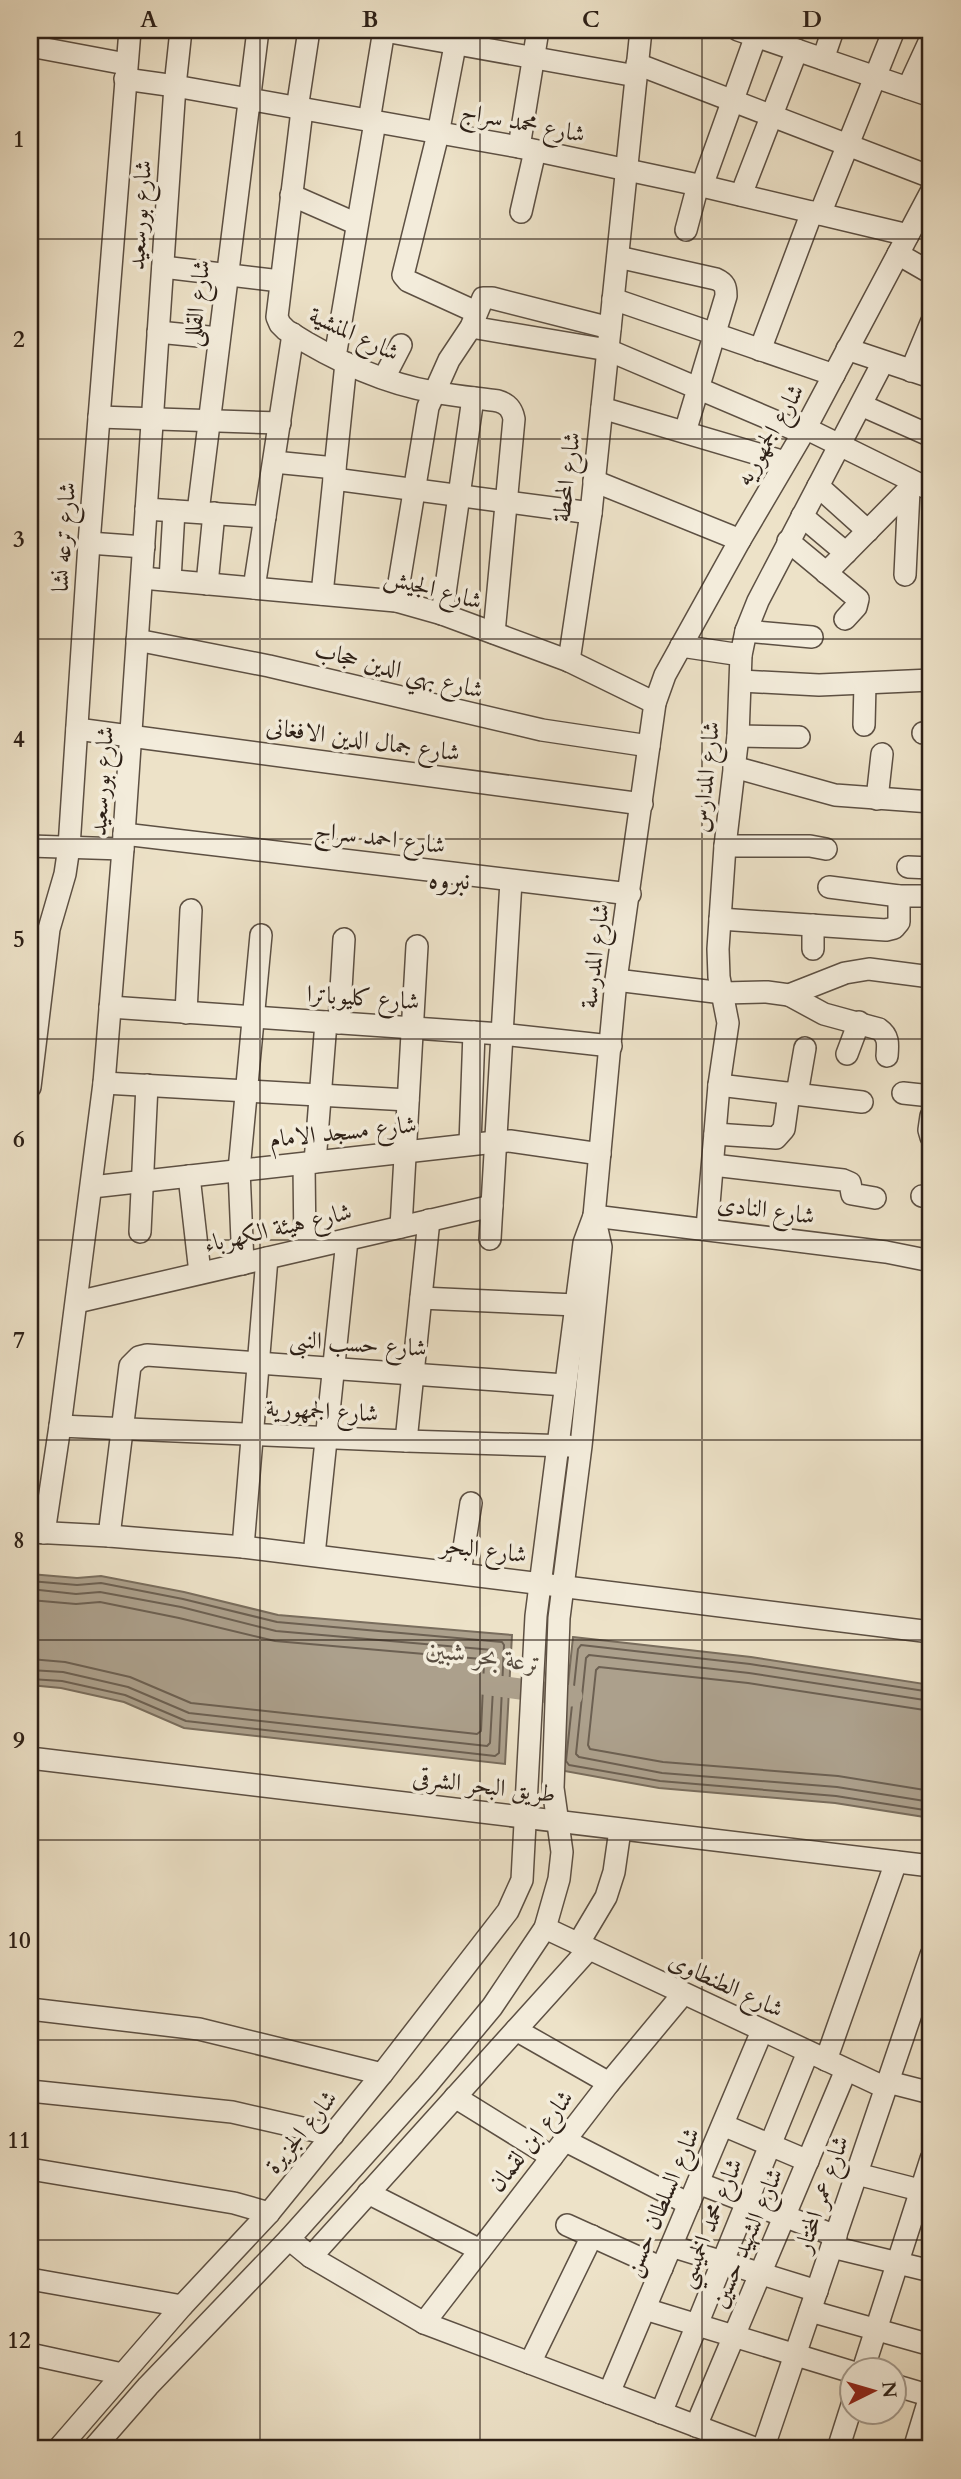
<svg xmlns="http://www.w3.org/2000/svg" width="961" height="2479" font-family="Cardo,Amiri,serif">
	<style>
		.water { fill: #aca08c; stroke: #796d5d; stroke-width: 2 }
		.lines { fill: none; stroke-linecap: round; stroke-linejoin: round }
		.shore { stroke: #6c6052; stroke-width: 2 }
		.canal { stroke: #aca08c; stroke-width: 21 }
		.minor-casing { stroke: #5d5043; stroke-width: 24 }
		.minor { stroke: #f3ecdb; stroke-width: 21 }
		.grid { fill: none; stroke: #2d2017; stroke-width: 2; stroke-opacity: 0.55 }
		.labels { text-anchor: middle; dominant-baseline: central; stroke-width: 7; stroke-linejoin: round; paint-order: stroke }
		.street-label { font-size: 24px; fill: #2d2017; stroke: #f3ecdb }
		.water-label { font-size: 26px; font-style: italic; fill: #594d40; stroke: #f3ecdb }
		.quarter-label { font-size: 28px; fill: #2d2017; stroke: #f3ecdb }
		.neatline { fill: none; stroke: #2d2017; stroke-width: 2.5 }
		.grid-label { font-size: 23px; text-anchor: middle; font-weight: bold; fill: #2d2017 }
	</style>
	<rect width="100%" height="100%" fill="#ede2c8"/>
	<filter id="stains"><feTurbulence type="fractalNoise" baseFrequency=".00286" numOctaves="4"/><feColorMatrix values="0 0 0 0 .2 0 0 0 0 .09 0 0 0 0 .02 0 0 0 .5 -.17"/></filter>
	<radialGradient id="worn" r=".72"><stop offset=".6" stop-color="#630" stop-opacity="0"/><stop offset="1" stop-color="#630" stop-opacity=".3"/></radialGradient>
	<!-- water -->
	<g class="water">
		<path d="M30,1574L77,1578L101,1576L184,1592L278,1615L512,1635L505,1764L184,1728L124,1702L61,1688L30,1685Z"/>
		<path d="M573,1637L751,1657L931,1685V1818L835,1803L659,1788L559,1770Z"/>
	</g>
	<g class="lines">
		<!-- shore -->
		<g class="shore">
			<path d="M30,1581L77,1585L101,1583L183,1599L277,1622L502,1642L504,1645L499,1753L495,1756L186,1721L125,1695L62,1681L30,1679"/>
			<path d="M30,1589L76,1594L100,1592L181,1607L276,1631L493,1650L495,1653L490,1743L487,1746L189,1713L128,1687L63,1672L30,1670"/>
			<path d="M30,1600L76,1604L100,1602L179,1618L275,1641L482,1659L484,1663L481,1731L477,1734L191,1703L130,1677L65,1662L30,1659"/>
			<path d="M931,1692L750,1664L581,1645L578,1649L566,1761L569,1765L660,1781L836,1796L931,1811"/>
			<path d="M931,1701L749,1673L589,1655L586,1658L576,1754L579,1757L662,1773L837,1787L931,1802"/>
			<path d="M931,1711L748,1683L599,1667L596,1670L588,1745L590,1749L663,1762L838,1776L931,1791"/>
		</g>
		<!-- canal -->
		<path class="canal" d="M483,1684L572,1696"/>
		<defs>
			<g id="minor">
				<path d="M379,30L636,76"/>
				<path d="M458,30L438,134L403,275L408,281L476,312"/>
				<path d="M738,30L931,96"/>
				<path d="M30,46L126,64"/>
				<path d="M823,59L833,30"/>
				<path d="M637,64L931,177"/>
				<path d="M125,79L175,86L519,147L698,185L908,235"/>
				<path d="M908,88L931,38"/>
				<path d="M297,109L309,30"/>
				<path d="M302,110L277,317L280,324L286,330C330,358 381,383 434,392C455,396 476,398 498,401C508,404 512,409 514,419L494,633"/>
				<path d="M369,121L384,30"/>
				<path d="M519,147L538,30"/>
				<path d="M702,186L758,30"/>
				<path d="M291,195L357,224"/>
				<path d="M741,195L797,50"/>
				<path d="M521,212L535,151"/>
				<path d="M820,214L894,30"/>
				<path d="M686,230L698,185"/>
				<path d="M898,254L931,273"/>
				<path d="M618,257L716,279C725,283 726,287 726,296L685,432"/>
				<path d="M163,267L280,281"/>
				<path d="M613,299L834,375"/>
				<path d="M471,327L608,350L803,433"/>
				<path d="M158,332L219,338"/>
				<path d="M847,349L931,377"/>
				<path d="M760,350L812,212"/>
				<path d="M335,357L375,122"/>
				<path d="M911,371L931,323"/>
				<path d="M384,378L401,345"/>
				<path d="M861,405L931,436"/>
				<path d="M602,408L785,462"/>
				<path d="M99,417L280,423"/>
				<path d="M805,428L931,490"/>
				<path d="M274,462L335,468"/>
				<path d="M334,479L591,513"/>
				<path d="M594,481L740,540"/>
				<path d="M818,486L868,531"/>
				<path d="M146,509L265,517"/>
				<path d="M198,512L258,30"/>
				<path d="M802,516L846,553"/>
				<path d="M788,541L858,599L856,607L845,619"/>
				<path d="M89,543L144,547"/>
				<path d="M826,573L915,483"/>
				<path d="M905,575L909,490"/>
				<path d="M142,578L396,601L442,614L569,661L655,703"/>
				<path d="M170,580L174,511"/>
				<path d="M207,584L214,513"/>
				<path d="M254,588L293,334"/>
				<path d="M322,594L346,363"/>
				<path d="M396,601L428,407L449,360L471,327L483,298H492L610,328"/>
				<path d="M442,614L473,398"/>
				<path d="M746,631L812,637"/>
				<path d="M137,640L269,666L542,730L649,746"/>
				<path d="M681,646L741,655"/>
				<path d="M569,661L591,513L641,30"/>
				<path d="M741,681L819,685L931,680"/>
				<path d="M864,725L865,684"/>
				<path d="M77,729L642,804"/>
				<path d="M923,733L931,732"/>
				<path d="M738,736L799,737"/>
				<path d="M734,767L835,795L931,802"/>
				<path d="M877,799L882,754"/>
				<path d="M124,834L630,894"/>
				<path d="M30,846L123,849"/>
				<path d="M725,846H810L826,849"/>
				<path d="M908,867L931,868"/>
				<path d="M829,887L899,896H931"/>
				<path d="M720,919L886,930L894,928L899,922V896"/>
				<path d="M813,925V949"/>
				<path d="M616,980L723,993L767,992L789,995L845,973L869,969L931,977"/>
				<path d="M789,995L824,1014L879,1029C889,1036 888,1044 887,1056"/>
				<path d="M110,1007L501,1034L611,1046"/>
				<path d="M186,1013L191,910"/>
				<path d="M339,1023L344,939"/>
				<path d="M847,1054L859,1022"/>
				<path d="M104,1083L408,1100"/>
				<path d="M719,1085L862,1102"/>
				<path d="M30,1087L49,929L65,874L69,847L89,543L130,30"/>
				<path d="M903,1093L931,1096"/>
				<path d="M797,1094L805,1048"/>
				<path d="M931,1116L929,1130L931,1137"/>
				<path d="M715,1134L776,1138L784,1129L789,1093"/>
				<path d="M470,1144L474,1032"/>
				<path d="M315,1162L326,1022"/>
				<path d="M304,1164L305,1249"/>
				<path d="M713,1165L843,1180L850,1183L852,1194L875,1198"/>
				<path d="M189,1176L200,1273"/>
				<path d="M92,1187L495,1142L510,1141L600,1154"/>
				<path d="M922,1196L931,1197"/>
				<path d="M594,1216L886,1252L931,1261"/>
				<path d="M401,1227L417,946"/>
				<path d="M707,1228L719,1085L728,1023L719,977L718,949L725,846L738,736L741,655L746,631L758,601L883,362"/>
				<path d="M140,1232L147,1085"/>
				<path d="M490,1239L511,881"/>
				<path d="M243,1264L239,1170L261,935"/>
				<path d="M421,1298L576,1305"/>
				<path d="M77,1302L492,1206"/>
				<path d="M60,1426L406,1441L569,1446"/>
				<path d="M406,1441L429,1220"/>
				<path d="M32,1532L109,1536L243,1547L931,1632"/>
				<path d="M44,1533L60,1426L104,1083L123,849L175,86L181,30"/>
				<path d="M109,1536L130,1366L139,1357L147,1355L565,1385"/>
				<path d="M243,1547L267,1258"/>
				<path d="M314,1555L347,1240"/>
				<path d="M460,1573L471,1503"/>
				<path d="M30,1758L931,1866"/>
				<path d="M545,1928L886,2088"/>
				<path d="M578,1944L606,1897L614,1872L620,1830"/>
				<path d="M30,2009L199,2029L382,2074"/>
				<path d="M516,2030L609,2083"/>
				<path d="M826,2060L896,1862"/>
				<path d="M888,2082L931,2093"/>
				<path d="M30,2091L232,2112L333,2135"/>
				<path d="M455,2097L552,2157"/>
				<path d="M723,2125L808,2161"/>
				<path d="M564,2140L689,2204"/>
				<path d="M30,2169L234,2203L269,2213"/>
				<path d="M857,2174L931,2193"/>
				<path d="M698,2183L836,2236"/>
				<path d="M368,2193L480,2250"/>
				<path d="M567,2225L662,2268"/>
				<path d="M289,2239L311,2257L424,2323L757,2449"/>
				<path d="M671,2246L817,2291"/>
				<path d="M832,2247L931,2271"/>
				<path d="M311,2257L588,1950"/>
				<path d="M30,2279L182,2306"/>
				<path d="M645,2309L852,2372"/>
				<path d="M810,2311L931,2345"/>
				<path d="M424,2323L609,2083L683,1994"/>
				<path d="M30,2354L122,2374"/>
				<path d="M530,2363L592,2236"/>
				<path d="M863,2370L931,2159"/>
				<path d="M894,2385L931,2396"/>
				<path d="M609,2393L762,2031"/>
				<path d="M661,2413L808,2052"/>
				<path d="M696,2426L846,2070"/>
				<path d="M58,2449L182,2306L269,2213L382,2074L508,1911L522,1880L536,1616L584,1243L594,1216L616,980L655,703L665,675L740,540L803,433L931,192"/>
				<path d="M93,2449L148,2386L289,2239L427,2085L492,2007L545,1928L559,1879L562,1852L553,1788L559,1618L581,1446L601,1247L594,1216"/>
				<path d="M763,2449L931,1955"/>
				<path d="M838,2449L852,2405"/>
				<path d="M914,2449L931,2393"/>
			</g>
		</defs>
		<!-- minor casing -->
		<use href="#minor" class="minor-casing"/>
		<!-- minor -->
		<use href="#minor" class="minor"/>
	</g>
	<!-- grid -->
	<path class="grid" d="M260,30V2449M480,30V2449M702,30V2449M30,239H931M30,439H931M30,639H931M30,839H931M30,1039H931M30,1240H931M30,1440H931M30,1640H931M30,1840H931M30,2040H931M30,2240H931"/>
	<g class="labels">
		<!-- street labels -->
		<g class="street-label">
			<text transform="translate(523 123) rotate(11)">شارع محمد سراج</text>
			<text transform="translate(140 215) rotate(-86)">شارع بورسعيد</text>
			<text transform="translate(197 303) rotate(-83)">شارع القللى</text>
			<text transform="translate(354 334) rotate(25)">شارع المنشية</text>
			<text transform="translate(770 435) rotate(-60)">شارع الجمهوريه</text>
			<text transform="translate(567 477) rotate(-83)">شارع المحطة</text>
			<text transform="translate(64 537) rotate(-86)">شارع ترعه نشا</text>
			<text transform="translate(433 589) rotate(15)">شارع الجيش</text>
			<text transform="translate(399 670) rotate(14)">شارع بهي الدين حجاب</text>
			<text transform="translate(363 740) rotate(8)">شارع جمال الدين الافغانى</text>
			<text transform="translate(706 777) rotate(-84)">شارع المدارس</text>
			<text transform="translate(102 781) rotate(-86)">شارع بورسعيد</text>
			<text transform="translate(380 838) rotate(7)">شارع احمد سراج</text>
			<text transform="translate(595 956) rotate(-83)">شارع المدرسة</text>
			<text transform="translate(363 998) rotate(4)">شارع كليوباترا</text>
			<text transform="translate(343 1132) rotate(-6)">شارع مسجد الامام</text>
			<text transform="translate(766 1210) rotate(8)">شارع النادى</text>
			<text transform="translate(278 1228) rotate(-13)">شارع هيئة الكهرباء</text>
			<text transform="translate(358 1344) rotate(4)">شارع حسب النبى</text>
			<text transform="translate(322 1411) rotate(3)">شارع الجمهورية</text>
			<text transform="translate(484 1550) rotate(7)">شارع البحر</text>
			<text transform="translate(484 1786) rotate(7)">طريق البحر الشرقى</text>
			<text transform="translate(726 1985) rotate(25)">شارع الطنطاوى</text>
			<text transform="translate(301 2132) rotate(-51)">شارع الجزيرة</text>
			<text transform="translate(531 2141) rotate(-52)">شارع ابن لقمان</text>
			<text transform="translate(822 2194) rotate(-71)">شارع عمر المختار</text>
			<text transform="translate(662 2202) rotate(-67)">شارع السلطان حسن</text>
			<text transform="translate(710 2223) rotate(-68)">شارع محمد الخميسي</text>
			<text transform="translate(747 2238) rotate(-67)">شارع الشهيد حسين</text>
		</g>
		<!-- water labels -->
		<g class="water-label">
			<text transform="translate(484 1656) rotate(8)">ترعة بحر شبين</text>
		</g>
		<!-- quarter labels -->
		<g class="quarter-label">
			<text x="449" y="880">نبروه</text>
		</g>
	</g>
	<!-- margin -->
	<rect width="961" height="2479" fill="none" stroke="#ede2c8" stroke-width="77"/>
	<!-- north arrow -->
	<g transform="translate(873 2391) rotate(85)"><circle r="33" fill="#f3ecdb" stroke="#a49a8d" stroke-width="2"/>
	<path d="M0-5L12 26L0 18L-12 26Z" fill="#8f2418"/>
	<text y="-10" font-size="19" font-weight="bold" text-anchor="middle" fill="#2d2017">N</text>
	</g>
	<rect x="38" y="38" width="884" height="2402" class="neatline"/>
	<g class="grid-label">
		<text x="149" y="27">A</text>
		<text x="370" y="27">B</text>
		<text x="591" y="27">C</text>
		<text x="812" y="27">D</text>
		<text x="19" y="147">1</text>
		<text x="19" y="347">2</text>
		<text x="19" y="547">3</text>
		<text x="19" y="747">4</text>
		<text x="19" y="947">5</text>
		<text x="19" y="1147">6</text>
		<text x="19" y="1348">7</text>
		<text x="19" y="1548">8</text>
		<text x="19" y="1748">9</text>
		<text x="19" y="1948">10</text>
		<text x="19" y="2148">11</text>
		<text x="19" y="2348">12</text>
	</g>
	<rect width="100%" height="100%" filter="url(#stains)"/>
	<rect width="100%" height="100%" fill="url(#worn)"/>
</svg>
